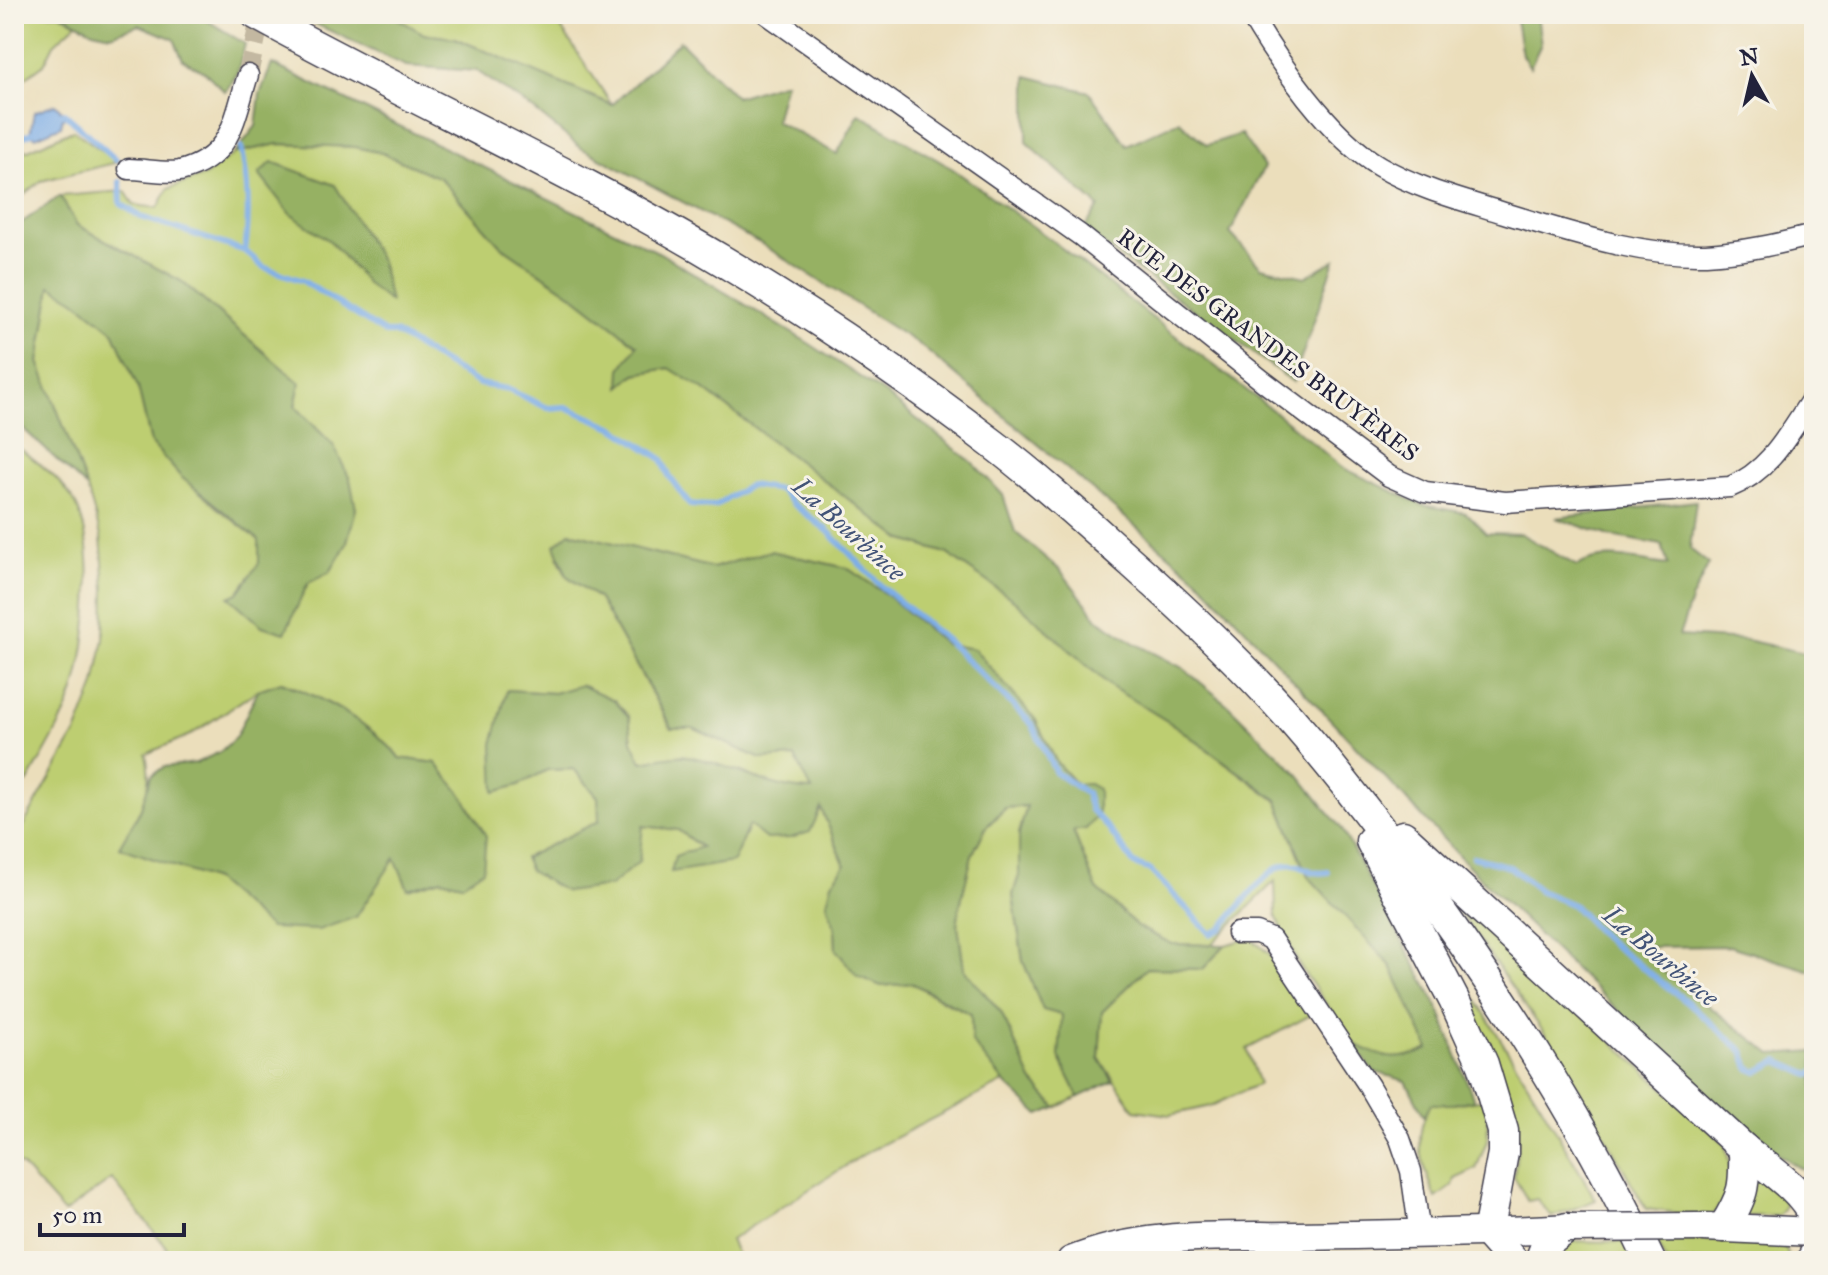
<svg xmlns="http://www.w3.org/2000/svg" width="1828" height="1275" font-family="'IM FELL Great Primer',serif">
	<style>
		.green { fill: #bdce71; stroke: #707856; stroke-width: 2; fill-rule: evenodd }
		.forest { fill: #96b163; stroke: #5c6a4f; stroke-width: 2 }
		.water { fill: #7dade7; stroke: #506891; stroke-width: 2 }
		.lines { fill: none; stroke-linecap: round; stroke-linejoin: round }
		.stream { stroke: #7dade7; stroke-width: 6 }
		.minor-tunnel { stroke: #c3b8a1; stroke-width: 20; stroke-dasharray: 20 10; stroke-linecap: butt }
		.minor-casing { stroke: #403e4e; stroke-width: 23 }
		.secondary-casing { stroke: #403e4e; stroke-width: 31 }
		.primary-casing { stroke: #403e4e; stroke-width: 33 }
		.minor { stroke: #fff; stroke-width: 20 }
		.secondary { stroke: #fff; stroke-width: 28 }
		.primary { stroke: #fff; stroke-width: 30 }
		.secondary-bridge-casing { stroke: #403e4e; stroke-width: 31; stroke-linecap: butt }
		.secondary-bridge { stroke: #fff; stroke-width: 28 }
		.labels { text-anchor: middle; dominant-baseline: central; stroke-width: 6; stroke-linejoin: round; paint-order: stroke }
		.street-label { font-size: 24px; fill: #22223b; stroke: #f7f3e8 }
		.water-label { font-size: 26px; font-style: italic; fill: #425377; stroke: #f7f3e8 }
	</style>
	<rect width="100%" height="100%" fill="#f7f3e8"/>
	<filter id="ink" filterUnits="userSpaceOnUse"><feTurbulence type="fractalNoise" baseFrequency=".0125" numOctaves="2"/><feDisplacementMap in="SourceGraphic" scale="16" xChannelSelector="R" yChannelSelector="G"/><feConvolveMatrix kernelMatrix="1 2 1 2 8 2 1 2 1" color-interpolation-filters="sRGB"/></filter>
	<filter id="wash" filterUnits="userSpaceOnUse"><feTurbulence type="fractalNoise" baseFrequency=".006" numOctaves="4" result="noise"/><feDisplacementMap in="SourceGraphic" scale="32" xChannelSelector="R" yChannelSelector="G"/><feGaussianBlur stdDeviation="1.8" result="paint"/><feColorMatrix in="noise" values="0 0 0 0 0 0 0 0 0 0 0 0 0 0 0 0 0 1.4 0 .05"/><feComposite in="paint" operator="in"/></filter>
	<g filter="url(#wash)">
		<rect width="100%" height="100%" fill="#ebdebb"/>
		<!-- green -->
		<g class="green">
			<path d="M14,14H61L77,23L54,44L44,64L14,86Z"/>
			<path d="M390,14H552L612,105L455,38L424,34Z"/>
			<path d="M73,130L118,162L41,181L14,203V134L26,151Z"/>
			<path d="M278,144L355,147L382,153L440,178L501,246L574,296L637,345L621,369V386L635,374L670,368L702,388L901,539L946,553L1015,601L1110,686L1177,727L1277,801L1308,876L1391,966L1430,1050L1403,1059L1385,1058L1354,1044L1299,965L1276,916L1275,881L1211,945L1172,944L1138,927L1096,888L1073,830L1089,784H1076L1057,763L1035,719L974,650L945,644L887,595L847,568L770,551L713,568L570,532L558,558L567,576L599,599L671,728H693L761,759L796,757L813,791L777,787L742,772L683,755L641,762L632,741L629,717L614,700L581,685L554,693L507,690L519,785L547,770L574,769L598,797L600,821L524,858L643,826L678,830L702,848L671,871L749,824L821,808L845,866L832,883L827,903L835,928L836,950L857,976L882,986L912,983L941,1000L971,1014L972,1042L1004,1082L869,1151L730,1240L740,1261H158L167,1248L112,1179L64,1213L22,1166L14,1161V842L77,731L95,685L104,639L105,589L101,536L87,488L39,362L51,285L75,300L113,331L138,387L151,443L216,507L259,540L260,563L238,593L285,632L308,583L330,572L346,545L356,509L333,445L295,406L300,383L181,281L77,225L60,196L125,191L134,205L158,208L168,189L206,175L235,153ZM282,682C326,700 368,721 400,758L436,763L462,884L441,879L408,889L395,857L356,917L271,928L214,880L120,847C138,814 155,793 146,754L192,734L258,690Z"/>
			<path d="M14,444C37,462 61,478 75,503C99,545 88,659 70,702C59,730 42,757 27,783L18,782L14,786Z"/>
			<path d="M1027,806L1019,834V875L1013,895L1023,961L1043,1010L1063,1015L1059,1057L1079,1097L1056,1108L1032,1081L1001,1012L964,970L957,918L972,855L986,827L1006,808Z"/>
			<path d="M1441,886L1724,1143C1735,1177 1735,1190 1710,1217L1646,1209L1559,1054Z"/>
			<path d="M1250,938L1271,955L1311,1015L1247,1049L1259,1084L1211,1106L1170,1115L1135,1110L1099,1058L1102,1012L1147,968L1203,969L1225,945Z"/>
			<path d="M1445,949L1541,1105L1596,1200L1552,1217L1537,1199L1528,1201L1514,1177L1518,1140L1483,1032Z"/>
			<path d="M1486,1099L1488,1138L1476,1169L1455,1179L1453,1186L1436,1198C1423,1163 1410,1139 1431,1104H1453Z"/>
			<path d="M1753,1168L1785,1202L1784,1210L1778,1216H1743Z"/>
			<path d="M1782,1240L1788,1253V1261H1666L1657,1241Z"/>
			<path d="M1565,1241L1624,1242L1633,1261H1554Z"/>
		</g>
		<!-- forest -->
		<g class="forest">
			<path d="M61,14H197L245,44L237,74L225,92L205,72L183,60L174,39L139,25L111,35L93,31Z"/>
			<path d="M302,14H390L424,34L455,38L612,105L680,41L736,97L785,82L775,121L837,154L859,114L953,169L1046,236L1280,416L1343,468L1422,505L1466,513L1486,533L1521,534L1577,566C1604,549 1639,562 1668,565L1662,545L1610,536L1556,518L1696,501L1690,549L1709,564L1692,598L1679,636L1746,640L1814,655V972L1730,946L1650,947L1664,972L1772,1054L1814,1051V1176L1752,1139L1482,880L1197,578L920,345L760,243L581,148L534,110L477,71L406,66L313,23Z"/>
			<path d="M1515,14H1537L1541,44L1530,67L1522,55Z"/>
			<path d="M272,64L660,253L810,344L884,393L973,463L1003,495L1015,532L1061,571L1098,619L1134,643L1183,668L1228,705L1298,774L1341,828L1438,1007L1474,1100L1453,1104H1431L1424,1116L1406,1081L1372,1071L1354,1044C1386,1059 1396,1063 1429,1049L1391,966L1308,876L1277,800L1177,727L1110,686L1015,601L946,553L901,539L702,388L669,368L635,374L620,387L621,369L637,345L574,296L501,246L440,178L382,153L355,147L278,144L235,153L256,126L260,94Z"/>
			<path d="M1027,76L1089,92L1127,145L1179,121L1207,145L1241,134L1264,167L1230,233L1261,267L1305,277L1335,260L1293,382L1083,230L1099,207L1027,143Z"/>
			<path d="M272,162L335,185L381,262L390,302L368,285L331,242L290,214L259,174Z"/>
			<path d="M60,196L77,225L181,281L300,383L295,406L333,445L350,479L356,509L346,545L330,572L308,583L285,633L262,626L229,597L238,593L259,563V540L181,477L151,443L138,387L113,331L75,300L51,286L39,362L87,488L14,420V228Z"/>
			<path d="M570,532L713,568L770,551L847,568L887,595L945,644L974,649L1035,719L1057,763L1075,784H1089L1098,789V815L1086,829L1073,831L1096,888L1138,927L1172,944L1225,945L1203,969L1147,968L1102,1012L1099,1058L1113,1081L1079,1097L1059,1057L1062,1015L1043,1010L1023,961L1013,895L1019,875V834L1027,806L1005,808L986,827L972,855L957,918L964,970L1001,1012L1032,1081L1056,1108L1039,1115L1004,1082L972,1042L971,1014L912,983L881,986L857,976L836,950L835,928L827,903L832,883L845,865L821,808L810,832L791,838L766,839L749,825L733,862L671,872L675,856L701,847L678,830L643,826L639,862L610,886L566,892L530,871L524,858L599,821L598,797L574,769L547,770L519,785L495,792L493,744L507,690L554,693L581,685L614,700L629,717L632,741L642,762C655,760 672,754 685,756C729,762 767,790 812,790L795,757L761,759L693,728H672L599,599L567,576L555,545Z"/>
			<path d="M281,682C326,700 368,721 400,758L436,763L463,796L486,836L483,870L462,884L441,879L408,889L395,858L356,917L318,930L270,928L214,880L119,847L140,811L151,776L164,767L196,763L220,752L236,737L258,690Z"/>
		</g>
		<!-- water -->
		<path class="water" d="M55,104L64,113L61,126L36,137L30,134L34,112Z"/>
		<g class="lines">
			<!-- stream -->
			<g class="stream">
				<path d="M59,116L64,113L116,160"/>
				<path d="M14,140L37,131"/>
				<path d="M241,147C249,183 250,215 245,251"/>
				<path d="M120,182L121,204L141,217L245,251L263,267L303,281L385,333H395L479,384L507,389L548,408L566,407L615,428L662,459L669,476L690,505L715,506L750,485L780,490L793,504L827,530L882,587L945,639L1032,724L1056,773L1086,793L1091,810L1108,828L1134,864L1150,870L1211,934L1221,929C1234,914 1267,868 1285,865C1303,862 1308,876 1328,872"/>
				<path d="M1473,857L1510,867L1540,891L1573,905L1604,938L1686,1001L1743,1051L1749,1068L1757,1072L1778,1061L1810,1075L1814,1072"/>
			</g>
		</g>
	</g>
	<g filter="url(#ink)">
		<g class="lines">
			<!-- minor-tunnel -->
			<path class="minor-tunnel" d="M248,75L261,14"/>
			<defs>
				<g id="minor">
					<path d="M767,14L1080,235L1263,381L1389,476L1425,492L1505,502L1730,487C1771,471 1790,431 1814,396"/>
					<path d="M1250,14C1278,62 1331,138 1379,166C1418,189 1462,200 1504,213C1569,232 1638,256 1706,254C1743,252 1778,244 1814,235"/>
					<path d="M129,169C145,169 165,174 180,171C232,158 234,119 248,75"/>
					<path d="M1237,933H1257L1271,939L1369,1086L1400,1139L1411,1171L1420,1234"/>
				</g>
				<g id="secondary">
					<path d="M1704,1227L1814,1232"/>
					<path d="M1071,1261C1143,1231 1222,1237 1299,1236C1388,1234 1477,1234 1567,1228"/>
				</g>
				<g id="primary">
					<path d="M256,14C410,99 572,171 723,261C816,317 907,378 993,444C1042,481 1087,523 1132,563C1187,612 1241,663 1290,718C1353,790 1410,867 1465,946C1534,1046 1598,1151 1650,1261"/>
					<path d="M1403,836L1744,1149C1767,1168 1803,1190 1814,1218"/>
					<path d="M1371,841L1454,1000L1483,1064L1503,1131V1153L1488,1233L1513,1261"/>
					<path d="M1724,1227C1744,1195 1745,1186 1744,1149"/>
					<path d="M1540,1261L1547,1243L1567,1228"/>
					<path d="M1812,1261L1814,1256"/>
				</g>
			</defs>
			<!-- minor casing -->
			<use href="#minor" class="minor-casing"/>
			<!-- secondary casing -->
			<use href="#secondary" class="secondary-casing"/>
			<!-- primary casing -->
			<use href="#primary" class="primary-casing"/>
			<!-- minor -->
			<use href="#minor" class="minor"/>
			<!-- secondary -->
			<use href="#secondary" class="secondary"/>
			<!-- primary -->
			<use href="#primary" class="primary"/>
			<defs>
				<path id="secondary-bridge" d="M1567,1228L1699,1227"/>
			</defs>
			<!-- secondary-bridge casing -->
			<use href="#secondary-bridge" class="secondary-bridge-casing"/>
			<!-- secondary-bridge -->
			<use href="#secondary-bridge" class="secondary-bridge"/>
		</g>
	</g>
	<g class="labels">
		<!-- street labels -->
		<g class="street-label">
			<text transform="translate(1268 345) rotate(37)">RUE DES GRANDES BRUYÈRES</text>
		</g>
		<!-- water labels -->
		<g class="water-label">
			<text transform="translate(849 529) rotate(42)">La Bourbince</text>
			<text transform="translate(1661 956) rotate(40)">La Bourbince</text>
		</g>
	</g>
	<!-- margin -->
	<rect width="1828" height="1275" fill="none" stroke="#f7f3e8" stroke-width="48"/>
	<!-- north arrow -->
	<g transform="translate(1752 76) rotate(352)" stroke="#f7f3e8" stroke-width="6" paint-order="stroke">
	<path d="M0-6L14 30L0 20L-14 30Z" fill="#22223b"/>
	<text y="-12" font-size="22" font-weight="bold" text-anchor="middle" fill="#22223b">N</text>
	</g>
	<!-- scale -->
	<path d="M40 1223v12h144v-12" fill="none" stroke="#22223b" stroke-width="4"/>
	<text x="52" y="1223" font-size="24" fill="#22223b" stroke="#f7f3e8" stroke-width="6" paint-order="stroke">50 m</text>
</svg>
